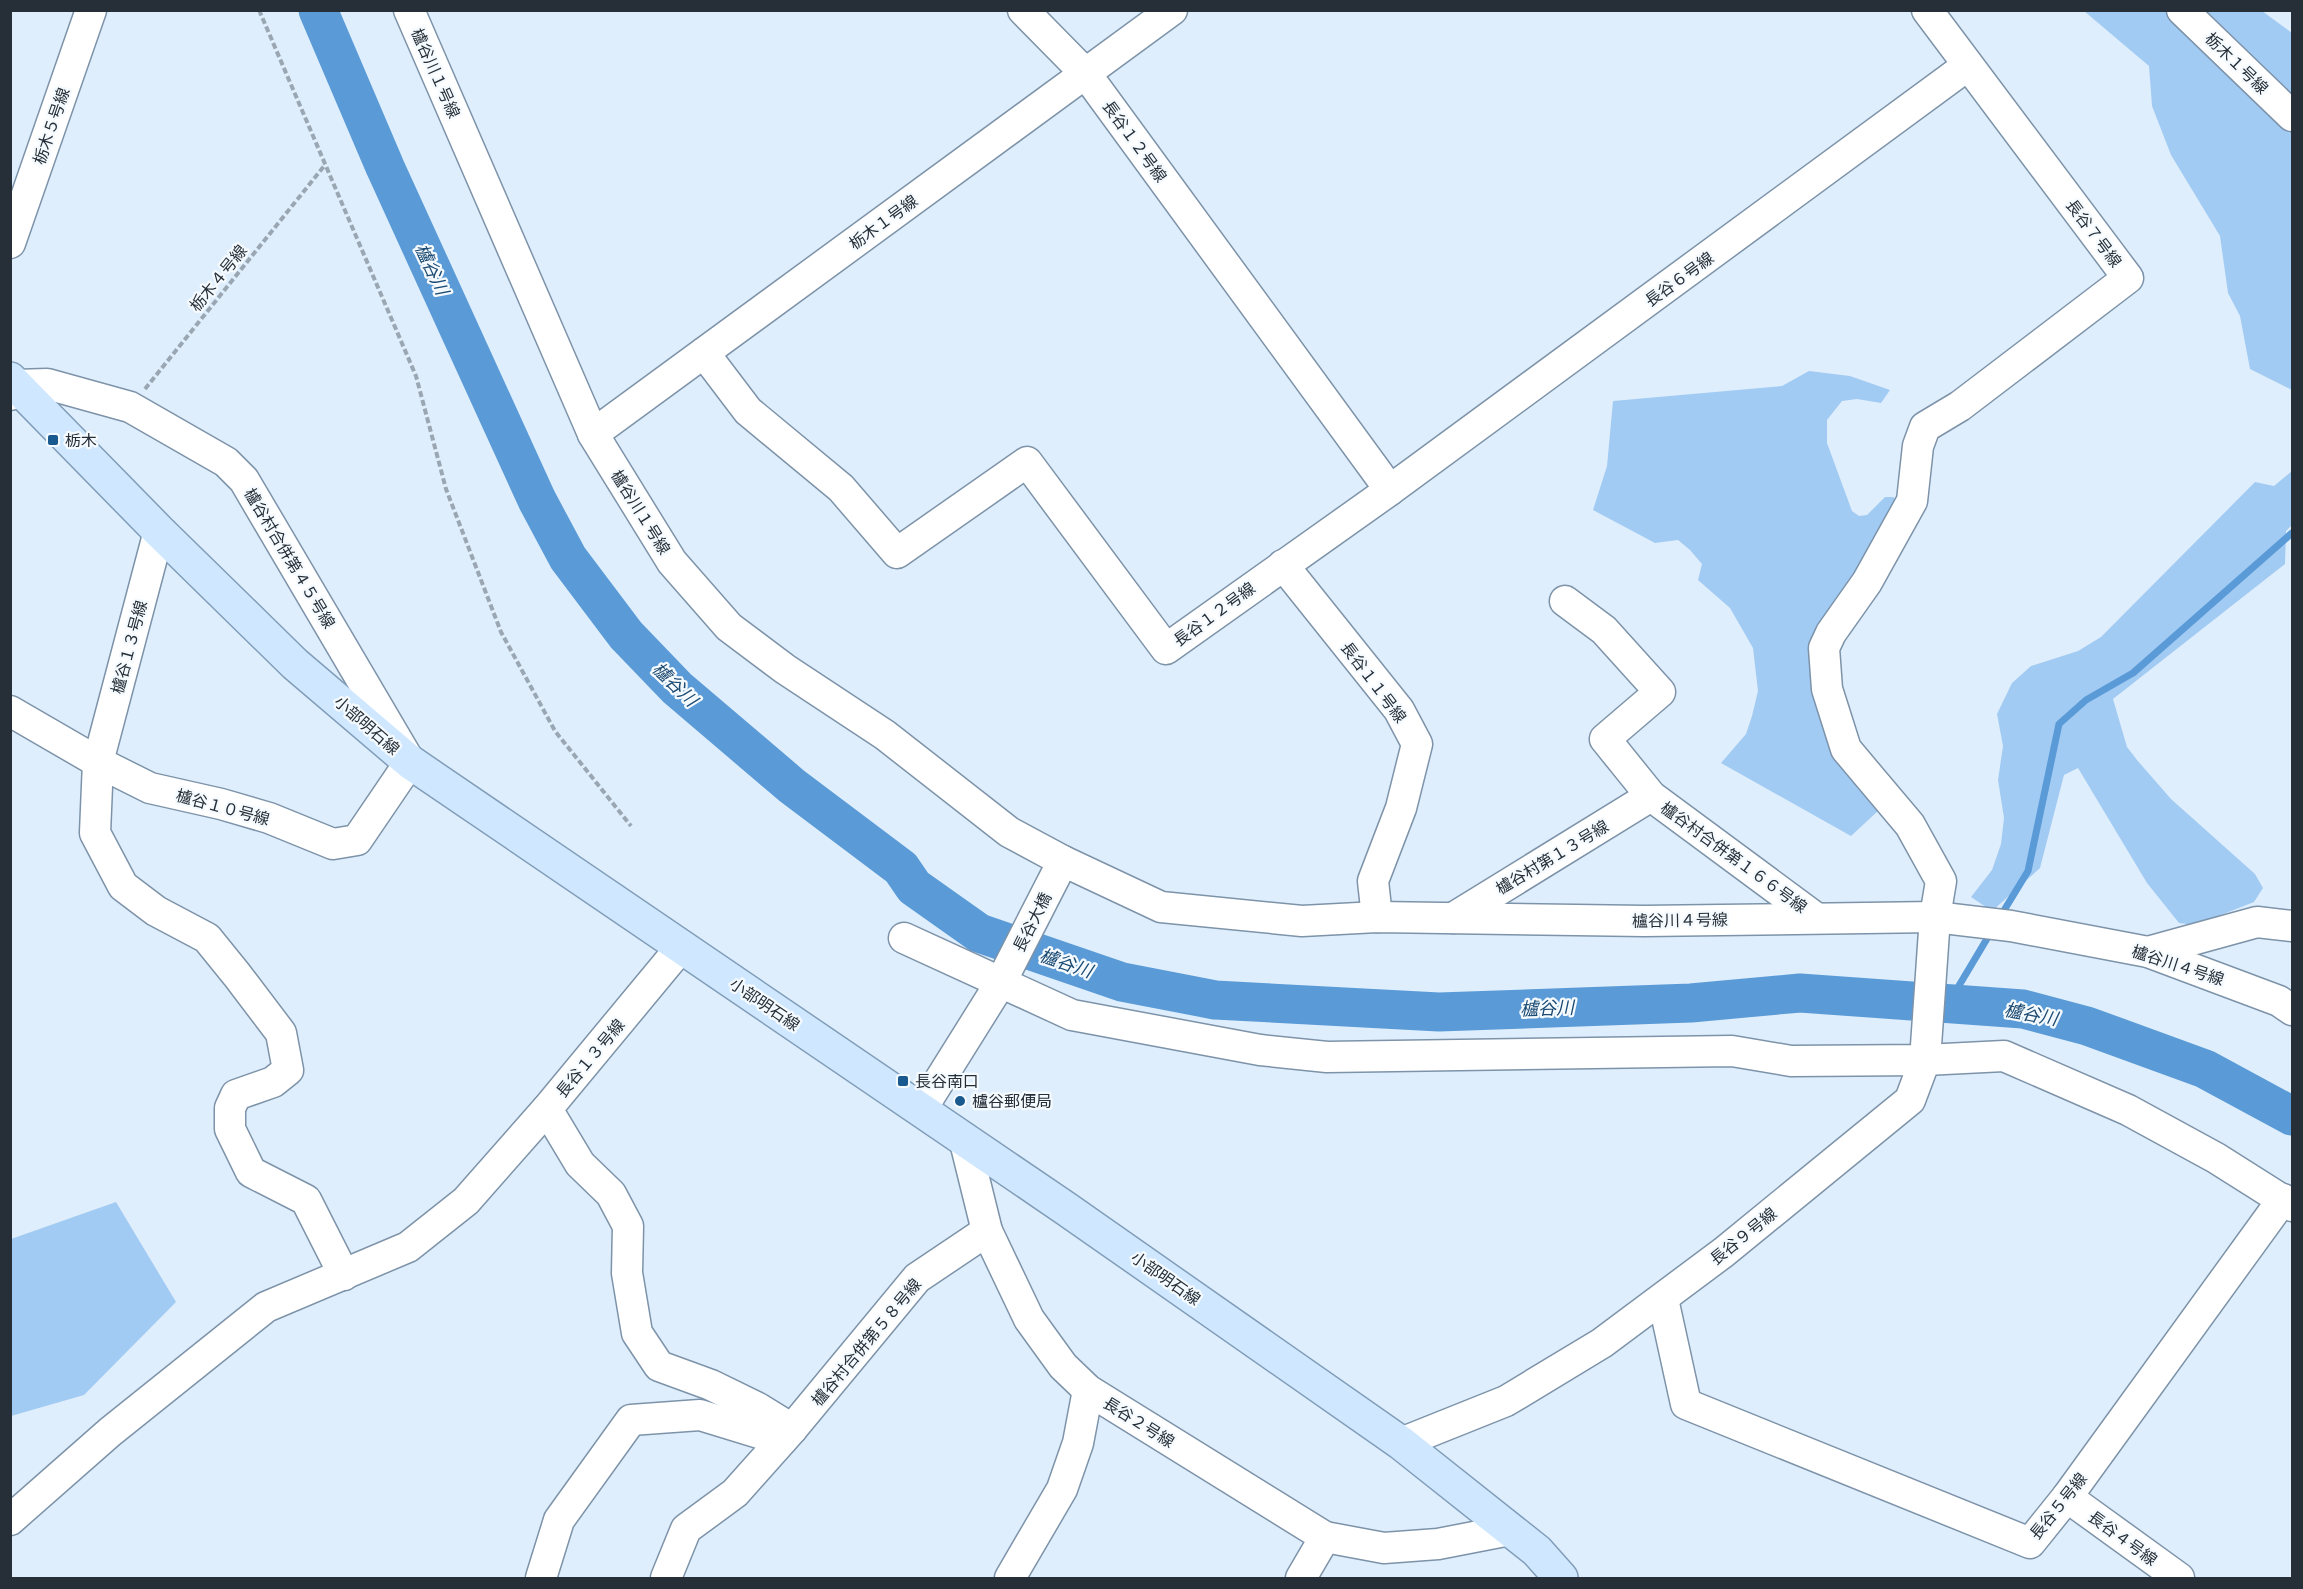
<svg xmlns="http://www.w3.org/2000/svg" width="2303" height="1589" font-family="Lora,'Noto Sans JP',serif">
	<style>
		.green { fill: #a2cbf3 }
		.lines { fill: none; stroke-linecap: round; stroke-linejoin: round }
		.stream { stroke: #5a9bd7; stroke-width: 7 }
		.river { stroke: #5a9bd7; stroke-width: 39 }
		.minor-casing { stroke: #7d93a9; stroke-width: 33 }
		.major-casing { stroke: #809db9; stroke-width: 36 }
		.path { stroke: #9aa7b3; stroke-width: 4; stroke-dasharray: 6 3; stroke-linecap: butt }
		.minor { stroke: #fff; stroke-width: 30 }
		.major { stroke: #d0e8ff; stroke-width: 33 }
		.poi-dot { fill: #18598f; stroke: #f5fafe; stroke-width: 2 }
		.labels { text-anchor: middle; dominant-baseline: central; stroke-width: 4.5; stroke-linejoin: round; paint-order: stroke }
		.street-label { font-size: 16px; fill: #262f38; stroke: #f5fafe }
		.poi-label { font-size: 16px; fill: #262f38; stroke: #f5fafe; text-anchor: start }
		.water-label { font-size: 18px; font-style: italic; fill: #1b4a72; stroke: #f5fafe }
	</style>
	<rect width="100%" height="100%" fill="#dfeefc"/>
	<!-- green -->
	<g class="green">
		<path d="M2084,11H2167L2292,131V390L2250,369L2240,316L2228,293L2220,236L2171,155L2152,106L2149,66Z"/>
		<path d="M2195,11H2262L2292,33V103Z"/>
		<path d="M1809,371L1850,376L1890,390L1881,403L1857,399L1842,401L1827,420V443L1852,511L1859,516L1867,515L1885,497H1893L1906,505L1816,690L1904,841L1879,810L1851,836L1721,763L1746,734L1752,716L1758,691L1753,648L1730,608L1698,580L1702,564L1690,550L1678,540L1655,543L1593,510L1607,466L1613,401L1782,386Z"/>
		<path d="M2292,471V525L2286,531L2285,564L2113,699L2127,747L2137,760L2171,799L2255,874L2263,888L2254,902L2195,925L2179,923L2147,883L2078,768L2064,775L2040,868L1992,911L1971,897L1992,870L2001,844L2004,818L1998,780L2003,746L1997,714L2012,683L2031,666L2078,651L2101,637L2255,482L2274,486Z"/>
		<path d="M116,1202L176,1302L84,1395L11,1416V1239Z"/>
	</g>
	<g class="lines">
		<!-- stream -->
		<g class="stream">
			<path d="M2000,917L2028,871L2059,724L2086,700L2133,673L2292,533"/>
			<path d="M1948,1004L1991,932"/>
		</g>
		<!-- river -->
		<path class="river" d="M318,10L385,167L537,500L568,558L626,635L677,688L792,786L901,868L914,887L979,933L1122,982L1215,1000L1439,1012L1691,1003L1800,993L2023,1009L2087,1026L2205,1069L2292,1116"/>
		<defs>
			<g id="minor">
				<path d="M409,10L593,434L672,562L729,627L785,669L885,735L1009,832L1063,861L1161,907L1302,921L1377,917L1644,921L1935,917L2011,926L2148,952L2279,1001L2292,1010"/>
				<path d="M2182,10L2292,116"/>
				<path d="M10,243L91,10"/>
				<path d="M704,353L748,411L841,488L897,553L1027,462L1166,649L1390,490L1086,74L1023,10"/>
				<path d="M10,395L16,385L47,384L130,407L226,462L244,480L410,762L357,840L333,844L269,818L221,804L150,788L98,762L10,711"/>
				<path d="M593,434L1172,10"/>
				<path d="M1390,490L1967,66"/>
				<path d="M159,531L98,762L95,833L123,886L156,911L207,938L237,975L281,1033L288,1070L273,1082L236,1095L230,1108V1129L251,1172L306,1200L344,1275"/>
				<path d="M1283,565L1399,710L1417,744L1401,808L1373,881L1377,917"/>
				<path d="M1565,601L1604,630L1660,692L1605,739L1651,796L1816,918"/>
				<path d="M1453,918L1651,796"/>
				<path d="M904,938L1072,1015L1260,1050L1327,1057L1732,1051L1791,1061L1925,1060L2004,1056L2128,1110L2216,1158L2292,1206"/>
				<path d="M682,946L547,1109L580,1164L611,1194L628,1226L627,1273L637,1333L659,1366L711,1385L758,1408L792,1429"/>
				<path d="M2148,952L2257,922L2292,926"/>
				<path d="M921,1110L1001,982L1063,861"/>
				<path d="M964,1138L987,1231L1029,1319L1063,1366L1088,1390L1325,1537L1301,1578"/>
				<path d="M1663,1299L1686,1404L2030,1543L2067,1497L2283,1199"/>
				<path d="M1401,1443L1506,1401L1602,1343L1724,1252L1910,1100L1925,1060L1935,917L1941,881L1910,825L1846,749L1827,689L1824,648L1831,633L1867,582L1912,501L1918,446L1925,427L1960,406L2128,278L1927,10"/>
				<path d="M2067,1497L2179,1578"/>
				<path d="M10,1520L110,1432L266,1307L408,1247L466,1201L547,1109"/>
				<path d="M1325,1537L1384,1548L1438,1544L1510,1530"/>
				<path d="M541,1578L559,1520L631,1420L700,1415L782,1440"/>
				<path d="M666,1578L686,1529L735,1493L792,1429L917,1278L987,1231"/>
				<path d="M1010,1578L1062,1489L1078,1443L1088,1390"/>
			</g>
			<path id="major" d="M10,379L159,531L295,664L410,762L1065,1208L1401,1443L1537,1551L1561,1578"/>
		</defs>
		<!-- minor casing -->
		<use href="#minor" class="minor-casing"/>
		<!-- major casing -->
		<use href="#major" class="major-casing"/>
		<!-- path -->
		<g class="path">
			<path d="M259,10L416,376L446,489L501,632L555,731L631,826"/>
			<path d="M145,389L325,165"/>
		</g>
		<!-- minor -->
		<use href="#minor" class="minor"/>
		<!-- major -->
		<use href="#major" class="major"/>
	</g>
	<!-- markers -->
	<g class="poi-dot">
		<rect x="47" y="434" width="12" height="12" rx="3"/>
		<rect x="897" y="1075" width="12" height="12" rx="3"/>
		<circle cx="960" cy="1101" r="6"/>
	</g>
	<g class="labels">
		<!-- street labels -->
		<g class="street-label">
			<text transform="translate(2237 63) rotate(44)">栃木１号線</text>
			<text transform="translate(436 73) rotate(66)">櫨谷川１号線</text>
			<text transform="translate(51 126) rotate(-71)">栃木５号線</text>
			<text transform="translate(1135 141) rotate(54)">長谷１２号線</text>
			<text transform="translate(883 222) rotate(-36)">栃木１号線</text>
			<text transform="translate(2094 233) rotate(53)">長谷７号線</text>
			<text transform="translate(218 278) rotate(-51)">栃木４号線</text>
			<text transform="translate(1679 279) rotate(-36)">長谷６号線</text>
			<text transform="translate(641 512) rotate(58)">櫨谷川１号線</text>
			<text transform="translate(290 558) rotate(59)">櫨谷村合併第４５号線</text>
			<text transform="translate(1214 614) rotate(-36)">長谷１２号線</text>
			<text transform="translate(129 647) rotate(-75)">櫨谷１３号線</text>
			<text transform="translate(1374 682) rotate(53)">長谷１１号線</text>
			<text transform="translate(367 725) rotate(41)">小部明石線</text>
			<text transform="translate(223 807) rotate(15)">櫨谷１０号線</text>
			<text transform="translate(1552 857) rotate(-31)">櫨谷村第１３号線</text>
			<text transform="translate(1734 857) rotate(36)">櫨谷村合併第１６６号線</text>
			<text transform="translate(1680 920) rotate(-1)">櫨谷川４号線</text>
			<text transform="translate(1032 922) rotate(-63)">長谷大橋</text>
			<text transform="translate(2178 965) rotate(18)">櫨谷川４号線</text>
			<text transform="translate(765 1004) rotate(34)">小部明石線</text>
			<text transform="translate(590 1058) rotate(-50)">長谷１３号線</text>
			<text transform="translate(1743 1236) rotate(-39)">長谷９号線</text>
			<text transform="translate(1166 1278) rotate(35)">小部明石線</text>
			<text transform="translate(866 1342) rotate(-50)">櫨谷村合併第５８号線</text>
			<text transform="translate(1139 1422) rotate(32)">長谷２号線</text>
			<text transform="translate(2058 1506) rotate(-51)">長谷５号線</text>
			<text transform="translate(2123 1538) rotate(36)">長谷４号線</text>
		</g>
		<!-- poi labels -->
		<g class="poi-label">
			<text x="65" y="440">栃木</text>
			<text x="915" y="1081">長谷南口</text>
			<text x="972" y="1101">櫨谷郵便局</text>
		</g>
		<!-- water labels -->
		<g class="water-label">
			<text transform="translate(432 269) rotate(65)">櫨谷川</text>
			<text transform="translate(675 684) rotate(44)">櫨谷川</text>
			<text transform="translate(1066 963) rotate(19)">櫨谷川</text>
			<text transform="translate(1547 1008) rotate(-2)">櫨谷川</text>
			<text transform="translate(2031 1014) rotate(11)">櫨谷川</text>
		</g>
	</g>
	<!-- border -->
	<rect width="2303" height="1589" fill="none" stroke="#262f38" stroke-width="24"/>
</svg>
